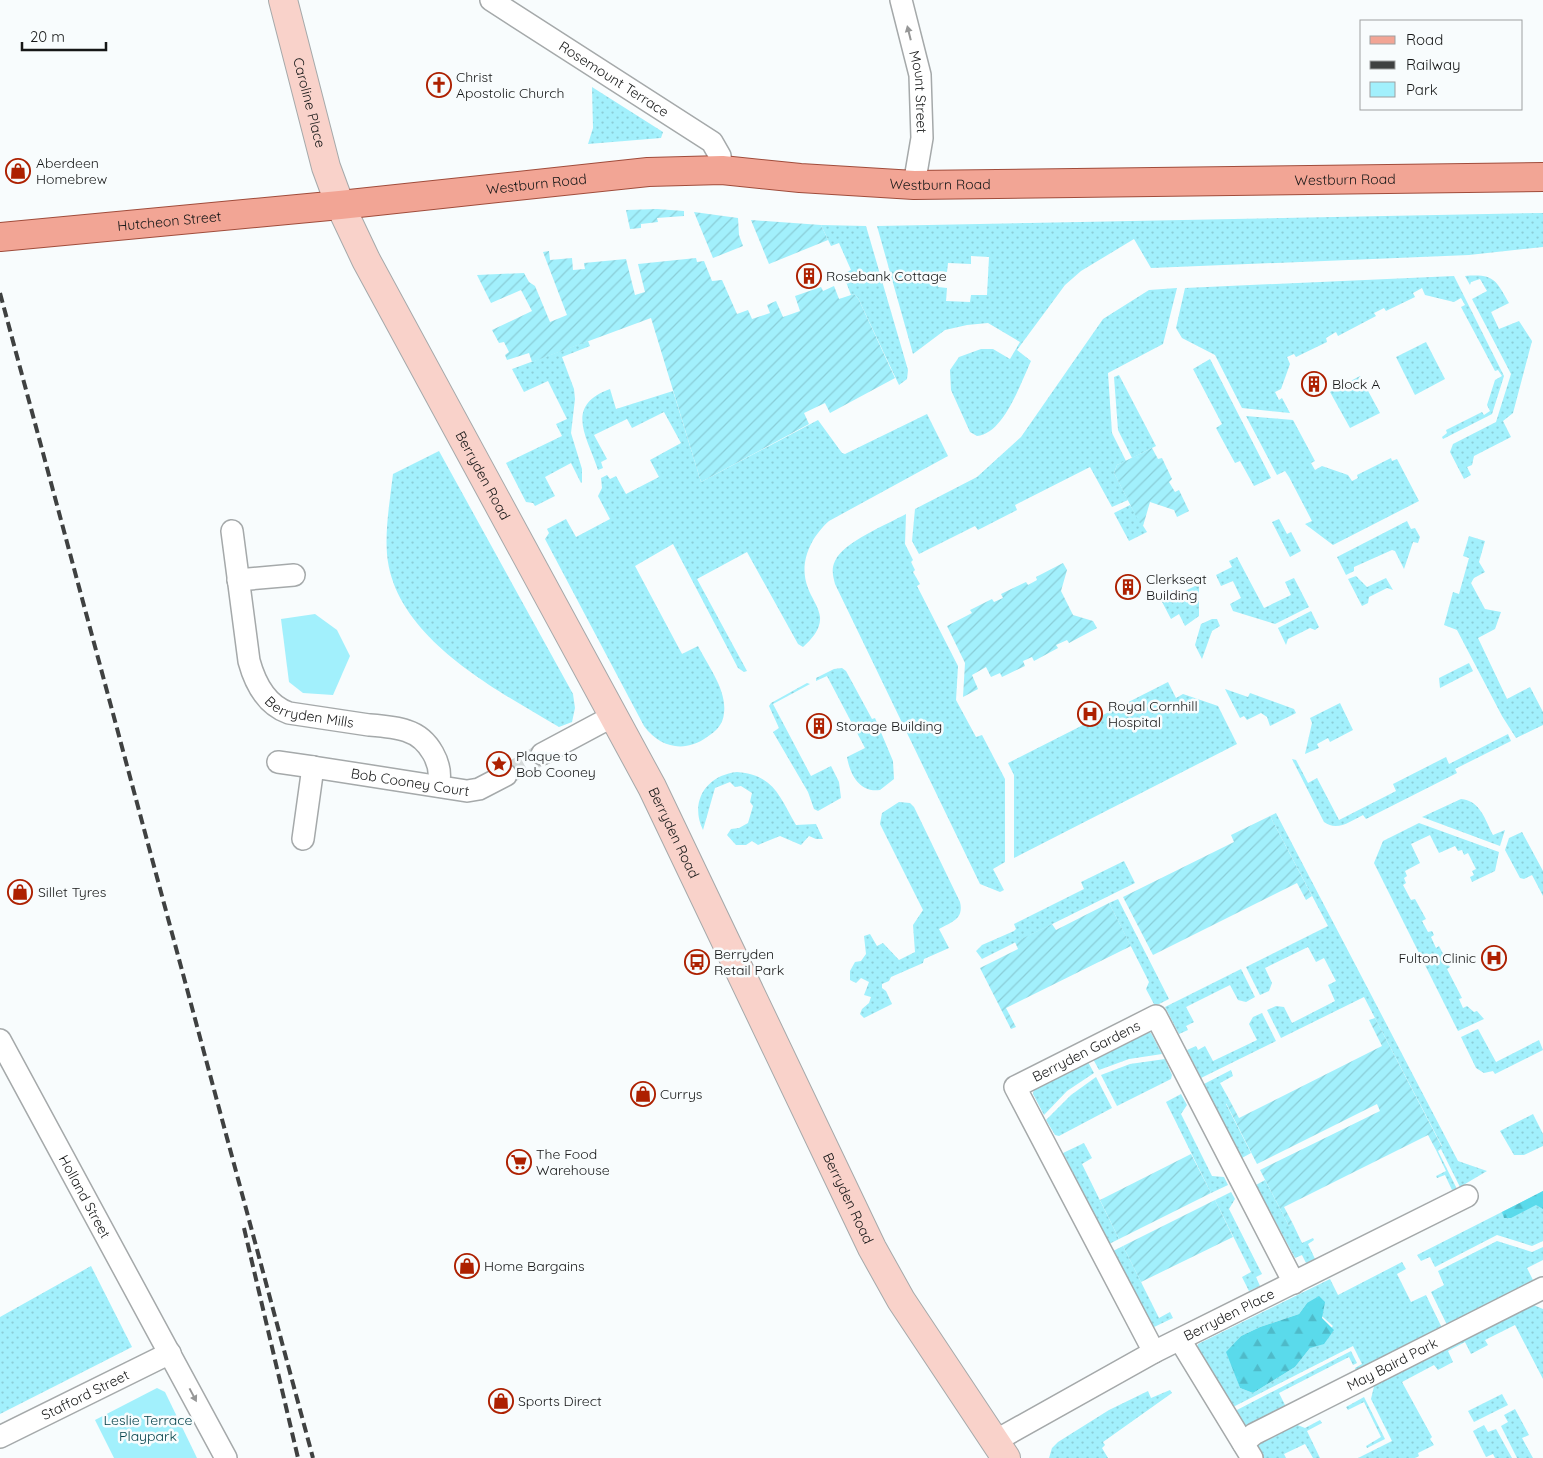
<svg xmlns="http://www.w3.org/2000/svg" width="1543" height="1458" font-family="Quicksand,sans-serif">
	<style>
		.grass { fill: url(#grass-dots); fill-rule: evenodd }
		.forest { fill: url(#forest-firs) }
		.park { fill: #a2f0fc }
		.garden { fill: url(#garden-furrows) }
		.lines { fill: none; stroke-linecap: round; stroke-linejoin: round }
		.street-tunnel { stroke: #d6dada; stroke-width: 21; stroke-dasharray: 21 11; stroke-linecap: butt }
		.street-casing { stroke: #a5a9aa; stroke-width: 24 }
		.secondary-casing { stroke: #a5a9aa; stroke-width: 30 }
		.primary-casing { stroke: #a04c3b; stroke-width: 30 }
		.street { stroke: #fff; stroke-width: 21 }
		.secondary { stroke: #f9d2ca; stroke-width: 28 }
		.primary { stroke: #f2a595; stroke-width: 28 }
		.rail { stroke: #3f4141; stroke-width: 4; stroke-dasharray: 10 5; stroke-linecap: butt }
		.oneway { fill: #969797 }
		.labels { text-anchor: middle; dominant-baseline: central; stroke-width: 5; stroke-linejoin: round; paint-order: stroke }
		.poi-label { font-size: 14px; fill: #161717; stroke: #f8fcfd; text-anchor: start }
		.street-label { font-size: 14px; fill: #161717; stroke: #f8fcfd }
		.park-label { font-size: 14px; fill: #05424a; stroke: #f8fcfd }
	</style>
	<defs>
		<pattern id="grass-dots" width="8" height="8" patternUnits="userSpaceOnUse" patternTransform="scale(1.25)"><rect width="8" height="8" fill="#a2f0fc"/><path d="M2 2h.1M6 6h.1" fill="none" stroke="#8bcdd7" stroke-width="1.8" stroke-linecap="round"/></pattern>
		<pattern id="forest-firs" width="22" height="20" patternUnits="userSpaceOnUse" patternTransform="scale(1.25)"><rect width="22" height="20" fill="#5adaeb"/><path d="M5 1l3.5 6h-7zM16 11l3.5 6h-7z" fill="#4ebac9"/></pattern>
		<pattern id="garden-furrows" width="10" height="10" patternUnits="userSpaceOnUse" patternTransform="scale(1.25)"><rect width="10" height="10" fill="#a2f0fc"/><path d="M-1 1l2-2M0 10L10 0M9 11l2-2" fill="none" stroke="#8bcdd7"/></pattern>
	</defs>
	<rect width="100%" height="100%" fill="#f8fcfd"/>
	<!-- grass -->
	<g class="grass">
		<path d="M592,87L663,132L661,138L588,144L593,128Z"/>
		<path d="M1543,213V247L1469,255L1151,268L1134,239L1081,271L1065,285L1017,350L1031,361C1021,382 1004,434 977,436L970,432L951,390L950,370L959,357L981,349H993L1010,359L1020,342L988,323L967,325L945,330L913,354L877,226ZM971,256L989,257L987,295H971L970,302L946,301L947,288L938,287L939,271L947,272L948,263L971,264Z"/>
		<path d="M821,225L866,226L908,370L907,379L899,385L858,298L854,294L851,295L843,274L851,270L839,243L831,246Z"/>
		<path d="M1454,276L1504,376L1492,414L1443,439L1442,437L1447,433L1446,430L1482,412L1484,415L1490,411L1487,405L1495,380L1502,376L1498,370L1495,371L1461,307L1465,305L1461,298L1454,302L1425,295L1422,288L1413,293L1415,297L1386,311L1384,308L1374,313L1376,316L1338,336L1336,332L1326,338L1327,342L1296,357L1294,354L1287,357L1290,364L1281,389L1275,392L1279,400L1282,398L1290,413L1242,408L1215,355L1182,338L1176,328L1185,288Z"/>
		<path d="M1465,276C1494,274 1495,279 1509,303L1491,312L1499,329L1519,321L1532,341L1513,413L1503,421L1511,437L1474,456L1472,465L1467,467L1471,475L1464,479L1450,452L1453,444L1496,422L1511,374L1472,299L1487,291L1480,279L1471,282L1470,285Z"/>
		<path d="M1177,288L1163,344L1108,373L1112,433L1126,461L1117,465L1114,473L1128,500L1112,507L1090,467L1015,505L1017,510L978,530L975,526L919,554L912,541L915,509L977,477L1021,437L1103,319L1149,290Z"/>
		<path d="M588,341L590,346L562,357L574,389L575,399L571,433L582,469V482L581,483L571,463L545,477L555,496L535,506L533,503L526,502L506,463L562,436L556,424L567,419L548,381L524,392L512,369Z"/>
		<path d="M1426,342L1445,379L1415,395L1396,357Z"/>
		<path d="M1210,359L1271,478L1254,486L1240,461L1235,463L1216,428L1222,424L1193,369Z"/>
		<path d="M1119,375L1156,446L1132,458L1118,430L1114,377Z"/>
		<path d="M1360,376L1380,413L1350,428L1330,392Z"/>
		<path d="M610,389L616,409L673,391L701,482L818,420L842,453L845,454L927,414L948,456L829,521C811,537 798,563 808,588C811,597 819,607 820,617C821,629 812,639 803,647L798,644L747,552L697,579L747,671L744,672L738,668L673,544L635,566L682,654L698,646C708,666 727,690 724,713C723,725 716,731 707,737C685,753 660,748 644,726L545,539L549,533L547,529L566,519L576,537L610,519L598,496L602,488L601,478L607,475L610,479L616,476L626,494L659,477L650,460L681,443L664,412L632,428L627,419L594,435L607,459L601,462L603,468L598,470C588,438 563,406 610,389Z"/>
		<path d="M1246,416L1293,420L1315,461L1311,463L1315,470L1322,466L1348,475L1352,481L1358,478L1357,475L1391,458L1392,461L1397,459L1419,501L1333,545L1305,524L1312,521L1289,477L1285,471L1277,475Z"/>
		<path d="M439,451L573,694L575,708L572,722L559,727C495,689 394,637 387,554C385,528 390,500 393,474Z"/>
		<path d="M1130,505L1147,532L1129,541L1114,513Z"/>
		<path d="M906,514L905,544L913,560L911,562L915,570L913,572L920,584L917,586L958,666L956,700L976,737L982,735L1005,779V862L993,869L1004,890L1000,892L980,884L835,584C833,576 831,569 835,561C843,542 888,524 906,514Z"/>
		<path d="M1279,519L1287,534L1291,532L1301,551L1290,557L1272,522Z"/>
		<path d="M1407,521L1411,529L1415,528L1420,537L1418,543L1413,542L1404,569L1395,551L1392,550L1354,567V571L1346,575L1337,557Z"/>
		<path d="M1469,536L1485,541L1479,562L1485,572L1474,578L1471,583L1485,609L1501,612L1495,629L1478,638L1507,699L1530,687L1543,712V725L1516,738L1502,716L1457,630L1444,625L1453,592L1459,594L1469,558L1463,556Z"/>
		<path d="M1237,557L1264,608L1291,595L1285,582L1294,578L1309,607L1275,624L1233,611L1230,604L1241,598L1233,581L1221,586L1216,575L1232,567L1229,561Z"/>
		<path d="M1356,576L1367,587L1386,578L1393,590L1387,588L1369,597L1368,603L1362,606L1348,579Z"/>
		<path d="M1199,584V616L1185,626L1179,614L1171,619L1159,596L1172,590L1175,596Z"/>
		<path d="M1311,611L1319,627L1315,630L1310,628L1288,639L1286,645L1278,628Z"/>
		<path d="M1212,619H1217L1220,626L1212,631L1202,659L1195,645L1201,624Z"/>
		<path d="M1469,663L1473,671L1440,688L1439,678Z"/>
		<path d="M842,668L846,671L872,719L875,718L893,761L894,779L880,790C860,793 850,775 847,757L865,748L827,676L816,681V678L834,669Z"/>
		<path d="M1168,682L1176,698L1183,694L1218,706L1237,744L1014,858V775L1008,763Z"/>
		<path d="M807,683L810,684L773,704L811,776L831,766L839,782L841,798L818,811L814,809L808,792L773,732L779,728L769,706L771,703Z"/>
		<path d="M1225,689L1248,697L1250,693L1294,709L1296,713L1270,726L1267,717L1261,713L1247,720L1244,716L1240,718Z"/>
		<path d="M1340,703L1353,730L1330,742L1328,738L1317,744L1319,748L1305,754L1312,723L1310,718Z"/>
		<path d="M1508,734L1511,741L1455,769L1457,773L1366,819L1363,815C1351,821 1337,832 1324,822L1292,759L1296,760L1308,783L1317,778L1339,820L1396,791L1393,784L1446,757L1449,764Z"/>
		<path d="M737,772C774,775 779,796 796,825L816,824L823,839H816L809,836L801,845L780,836L758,845L752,841L746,845H736L727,835L731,829L739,828L748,823L753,806L750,802L752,793L741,786L735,787L730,782L715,788L703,830C689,801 707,775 737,772Z"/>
		<path d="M1461,799C1481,801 1485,820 1493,835L1505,830L1500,846L1422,817Z"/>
		<path d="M899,802L910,803L914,807L960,902C964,919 952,922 939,929L949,948L924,959L923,963L891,977L889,981L882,984V988L886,991L892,1004L864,1018L860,1014L862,1009L869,1003L871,997L864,995L869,982L861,978L856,983L850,980V971L855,962L861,961L866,954L864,936L870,934L877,946L883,943L899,960L915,952L913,925L923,910L880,824L882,813Z"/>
		<path d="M1276,813L1458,1161L1487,1171L1460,1187L1441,1149L1438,1151L1457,1189L1452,1190L1445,1175L1437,1178L1436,1176L1446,1171L1436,1150L1442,1146L1364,997L1281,1038L1267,1010L1276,1006L1284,1007L1292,1023L1335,1001L1328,985L1336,981L1324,958L1316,962L1308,947L1265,968L1272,983L1269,991L1260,995L1246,967L1328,926L1270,816Z"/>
		<path d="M1419,823L1499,852L1495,871L1472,882L1470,877L1474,875L1472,871L1476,869L1468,853L1464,855L1462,850L1458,851L1455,846L1439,853L1430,835L1411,844L1420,863L1405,871L1407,876L1404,878L1406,883L1403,885L1411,900L1415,899L1426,919L1422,921L1428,932L1432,931L1434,935L1431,937L1436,948L1439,946L1450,967L1447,969L1462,998L1459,999L1463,1008L1467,1006L1474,1012L1477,1011L1484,1019L1458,1031L1374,863L1383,841Z"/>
		<path d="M1522,832L1543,871V896L1532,875L1524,879L1520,878L1505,850L1509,838Z"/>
		<path d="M1124,861L1135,883L982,959L976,951L982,945L1014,931L1016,929L1014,924L1084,889L1081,882Z"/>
		<path d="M1118,899L1169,999L1155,1006L1146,989L1149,982L1109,903Z"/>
		<path d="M1241,969L1255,997L1246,1002L1238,1000L1230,985L1186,1007L1194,1022L1186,1026L1188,1030L1179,1034L1165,1007Z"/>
		<path d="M1262,1013L1276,1041L1201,1078L1187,1050L1196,1046L1198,1050L1205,1046L1213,1061L1257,1040L1249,1024L1253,1017Z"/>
		<path d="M1478,1029L1496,1062L1539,1040L1543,1050L1495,1074L1493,1071L1484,1073L1476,1068L1461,1037Z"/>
		<path d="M1147,1031L1151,1033L1162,1054L1129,1059L1099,1070L1093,1059Z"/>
		<path d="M1165,1059L1172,1075L1171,1079L1117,1106L1101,1075L1130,1064Z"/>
		<path d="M1088,1062L1094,1073L1067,1091L1044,1115L1033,1094L1034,1089Z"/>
		<path d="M1231,1070L1233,1076L1220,1083L1230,1101L1226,1104L1251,1153L1242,1158L1204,1084Z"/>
		<path d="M1096,1077L1112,1108L1059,1136L1055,1135L1046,1120L1071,1095Z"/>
		<path d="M1181,1094L1187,1105L1181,1114L1212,1176L1224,1177L1228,1185L1211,1193L1166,1102Z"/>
		<path d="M1533,1114L1543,1134V1146L1524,1155H1514L1500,1131Z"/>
		<path d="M1084,1143L1092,1158L1082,1164L1119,1239L1109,1244L1063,1153Z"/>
		<path d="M1265,1180L1289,1226L1293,1224L1302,1243L1313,1238L1314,1240L1308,1244L1315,1259L1306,1263L1302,1255L1295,1258L1256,1185Z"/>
		<path d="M1543,1191V1241L1532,1246L1497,1235L1435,1267L1430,1257L1421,1261L1417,1255Z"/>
		<path d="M1231,1192L1235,1199L1229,1209L1262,1274L1256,1277L1260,1286L1249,1291L1242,1277L1251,1272L1215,1200Z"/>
		<path d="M1497,1241L1532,1252L1543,1247V1260L1527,1268L1535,1284L1448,1327L1431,1292L1444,1285L1438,1271Z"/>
		<path d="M1123,1246L1159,1318L1170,1312L1173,1318L1152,1328L1113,1251Z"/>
		<path d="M1402,1262L1406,1269L1397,1274L1411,1302L1426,1295L1443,1330L1357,1373L1355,1368L1362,1364L1353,1346L1233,1407L1197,1347L1198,1344L1330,1279L1338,1295ZM1307,1303L1333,1326L1310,1348L1295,1367L1253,1393L1240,1388L1227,1352L1241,1336L1260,1327L1299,1314Z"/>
		<path d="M91,1266L132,1347L0,1414V1317Z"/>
		<path d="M1531,1304L1543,1309V1379L1515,1325L1485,1340L1488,1345L1471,1354L1465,1342L1448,1351L1453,1362L1438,1370L1434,1365L1402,1382L1432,1437L1430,1439L1434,1445L1418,1453L1419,1456L1415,1458H1358L1392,1441L1371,1399L1375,1382Z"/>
		<path d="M1351,1351L1357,1363L1353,1365L1349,1357L1279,1393L1287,1409L1250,1427L1244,1425L1235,1411Z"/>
		<path d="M1170,1390L1172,1393L1103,1442L1105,1445L1102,1448L1108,1458H1049L1052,1448L1058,1442L1109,1410L1148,1391L1151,1398Z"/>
		<path d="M1502,1394L1508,1405L1474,1422L1468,1411Z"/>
		<path d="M1364,1397L1385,1439L1367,1448L1366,1446L1381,1437L1364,1402L1348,1410L1346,1407Z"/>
		<path d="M1515,1409L1529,1435L1522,1438L1533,1458H1517L1501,1426L1508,1422L1504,1415Z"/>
		<path d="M1320,1420L1322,1423L1307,1431L1320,1458H1313L1305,1444L1284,1454L1286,1458H1263L1258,1450V1442L1295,1424L1305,1428Z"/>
		<path d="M1484,1425L1488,1432L1496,1429L1512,1458H1495L1493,1454L1486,1457L1473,1431Z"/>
	</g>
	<!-- forest -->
	<g class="forest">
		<path d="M1543,1191V1209L1536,1205L1511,1218H1504L1502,1212Z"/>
		<path d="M1319,1296L1325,1302L1322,1318L1334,1330L1324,1344L1310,1348L1295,1367L1253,1393L1240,1388L1226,1352L1241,1336L1260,1327L1299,1314L1307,1303Z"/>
	</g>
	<!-- park -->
	<g class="park">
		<path d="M315,614L337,630L350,656L333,695L303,693L289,682L281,619Z"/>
		<path d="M157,1388L165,1392L197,1458H114L95,1420Z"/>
	</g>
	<!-- garden -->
	<g class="garden">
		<path d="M657,209L684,211V216L657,218L658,222L641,224V228L630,229L626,210Z"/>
		<path d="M694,212L738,218L739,235L743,246L713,258Z"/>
		<path d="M751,220L821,225L828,240L769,264Z"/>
		<path d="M549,251L550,260L572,258L573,270L585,269L584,263L626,259L635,295L645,292L638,264L696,258L697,262L704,261L712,281L722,280L737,314L748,310L752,319L770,313L767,305L776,301L783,317L800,311L795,296L821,287L823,291L834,286L839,299L854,294L858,298L895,378L830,413L825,403L804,413L809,424L701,482L651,318L532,362L529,353L507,360L505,355L509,352L504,342L499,343L492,330L532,311L521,290L491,303L477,275L524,273L529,282L535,286L550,322L567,315L543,252Z"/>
		<path d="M1152,448L1158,459L1162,458L1172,479L1169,482L1175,492L1179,490L1189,511L1177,517L1174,510L1150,502L1143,526L1139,522L1114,473L1117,465Z"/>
		<path d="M1063,563L1067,570L1061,591L1073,615L1093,621L1097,628L1069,643L1067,640L1056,645L1058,648L1034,661L1032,657L1023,661L1025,666L1002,677L1000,673L991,677L986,667L972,675L978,689L963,697L965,663L947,626L972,613L970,610L992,599L994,602L1003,598L1001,594L1026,582L1028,585L1037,580L1036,577Z"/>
		<path d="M1270,816L1312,896L1306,900L1297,883L1153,955L1123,897L1234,842L1231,835Z"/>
		<path d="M1109,903L1131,946L1006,1008L1016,1027L1011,1029L980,968L1018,949L1015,942L1052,924L1056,930Z"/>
		<path d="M1375,1018L1442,1147L1436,1150L1428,1135L1284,1207L1293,1224L1289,1226L1260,1170L1380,1111L1377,1104L1257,1164L1226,1103L1230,1101L1239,1118L1382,1046L1369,1020Z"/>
		<path d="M1191,1154L1211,1193L1119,1239L1100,1200Z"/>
		<path d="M1215,1200L1233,1237L1141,1282L1123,1246Z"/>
	</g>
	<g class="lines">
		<!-- street-tunnel -->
		<path class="street-tunnel" d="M506,775L542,754"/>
		<defs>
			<g id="street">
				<path id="s1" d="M491,0L712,142L720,156L722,170"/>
				<path id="s2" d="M901,0L920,75L922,138L914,185"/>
				<path id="s3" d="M232,531L249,661C255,683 266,705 289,713C316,717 343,721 369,725C382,726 396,727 407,731C429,738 444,765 438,786"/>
				<path d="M238,580L294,575"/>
				<path d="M542,754L615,715"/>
				<path d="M278,762L313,767"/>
				<path id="s4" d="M303,839L313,767L467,791L479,789L506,775"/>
				<path id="s5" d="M0,1040L226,1458"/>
				<path d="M1180,1340L1252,1458"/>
				<path id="s6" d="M1154,1352L1015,1087L1156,1016L1294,1283"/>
				<path id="s7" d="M0,1437L170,1353"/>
				<path id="s8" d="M995,1441L1154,1352L1467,1196"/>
				<path id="s9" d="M1243,1443L1254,1434L1543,1288"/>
			</g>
			<g id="secondary">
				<path id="s10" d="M283,0L326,167L340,205L366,260L652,787L872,1248L901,1300L1006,1458"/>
			</g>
			<g id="primary">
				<path id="s11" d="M0,237L340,205L648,172L722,170L800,178L914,185L1543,177"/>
			</g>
		</defs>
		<!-- street casing -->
		<use href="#street" class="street-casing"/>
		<!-- secondary casing -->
		<use href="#secondary" class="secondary-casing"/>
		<!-- primary casing -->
		<use href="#primary" class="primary-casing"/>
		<!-- street -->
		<use href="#street" class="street"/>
		<!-- secondary -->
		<use href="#secondary" class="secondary"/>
		<!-- primary -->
		<use href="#primary" class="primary"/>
		<!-- rail -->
		<g class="rail">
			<path d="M0,293L313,1458"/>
			<path d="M244,1228L298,1458"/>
		</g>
	</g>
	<!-- one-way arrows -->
	<defs><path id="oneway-solid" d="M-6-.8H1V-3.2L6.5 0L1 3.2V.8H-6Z" transform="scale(1.25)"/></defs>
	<g class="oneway">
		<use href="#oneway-solid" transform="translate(909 33) rotate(-104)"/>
		<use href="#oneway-solid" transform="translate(193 1395) rotate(62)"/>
	</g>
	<!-- icons -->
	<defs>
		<symbol id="church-ring" viewBox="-11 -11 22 22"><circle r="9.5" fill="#f8fcfd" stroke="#ad2000" stroke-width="1.5"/><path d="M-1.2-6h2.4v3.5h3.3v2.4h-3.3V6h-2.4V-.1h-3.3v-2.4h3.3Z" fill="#ad2000"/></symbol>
		<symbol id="shop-ring" viewBox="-11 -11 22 22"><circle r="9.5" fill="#f8fcfd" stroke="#ad2000" stroke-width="1.5"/><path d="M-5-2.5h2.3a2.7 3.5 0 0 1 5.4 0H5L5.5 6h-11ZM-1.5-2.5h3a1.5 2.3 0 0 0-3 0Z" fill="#ad2000"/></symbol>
		<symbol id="building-ring" viewBox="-11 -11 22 22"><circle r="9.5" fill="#f8fcfd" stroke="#ad2000" stroke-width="1.5"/><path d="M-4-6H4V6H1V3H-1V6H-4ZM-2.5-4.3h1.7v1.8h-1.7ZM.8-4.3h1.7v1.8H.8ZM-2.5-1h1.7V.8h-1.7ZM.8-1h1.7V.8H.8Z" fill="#ad2000"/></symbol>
		<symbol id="hospital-ring" viewBox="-11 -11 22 22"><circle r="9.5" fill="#f8fcfd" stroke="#ad2000" stroke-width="1.5"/><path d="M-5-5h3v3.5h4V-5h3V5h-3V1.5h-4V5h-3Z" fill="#ad2000"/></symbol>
		<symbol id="sight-ring" viewBox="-11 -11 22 22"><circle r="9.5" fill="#f8fcfd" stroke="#ad2000" stroke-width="1.5"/><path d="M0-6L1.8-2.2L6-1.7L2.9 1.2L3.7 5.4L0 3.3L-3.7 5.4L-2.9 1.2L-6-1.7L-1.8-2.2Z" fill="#ad2000"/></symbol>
		<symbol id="bus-ring" viewBox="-11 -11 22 22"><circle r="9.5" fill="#f8fcfd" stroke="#ad2000" stroke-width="1.5"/><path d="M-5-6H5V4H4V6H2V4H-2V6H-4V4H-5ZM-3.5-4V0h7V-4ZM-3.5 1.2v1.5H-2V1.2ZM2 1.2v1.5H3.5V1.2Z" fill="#ad2000"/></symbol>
		<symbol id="supermarket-ring" viewBox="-11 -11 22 22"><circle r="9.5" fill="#f8fcfd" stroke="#ad2000" stroke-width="1.5"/><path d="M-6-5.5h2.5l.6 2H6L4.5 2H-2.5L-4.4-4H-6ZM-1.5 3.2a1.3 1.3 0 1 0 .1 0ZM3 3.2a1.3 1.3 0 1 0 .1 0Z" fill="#ad2000"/></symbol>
	</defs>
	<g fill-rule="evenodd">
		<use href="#church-ring" x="425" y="71" width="28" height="28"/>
		<use href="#shop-ring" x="4" y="157" width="28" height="28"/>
		<use href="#building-ring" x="795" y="262" width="28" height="28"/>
		<use href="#building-ring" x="1300" y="370" width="28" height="28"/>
		<use href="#building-ring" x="1114" y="573" width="28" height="28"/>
		<use href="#hospital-ring" x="1076" y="700" width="28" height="28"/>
		<use href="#building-ring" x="805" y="712" width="28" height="28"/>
		<use href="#sight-ring" x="485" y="750" width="28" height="28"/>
		<use href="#shop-ring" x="6" y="878" width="28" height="28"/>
		<use href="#hospital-ring" x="1480" y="944" width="28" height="28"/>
		<use href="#bus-ring" x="683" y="948" width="28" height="28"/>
		<use href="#shop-ring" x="629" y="1080" width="28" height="28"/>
		<use href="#supermarket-ring" x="505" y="1148" width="28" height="28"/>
		<use href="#shop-ring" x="453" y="1252" width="28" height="28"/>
		<use href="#shop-ring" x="487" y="1387" width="28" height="28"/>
	</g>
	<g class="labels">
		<!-- poi labels -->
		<g class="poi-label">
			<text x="456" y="77">Christ<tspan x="456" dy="16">Apostolic Church</tspan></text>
			<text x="36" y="163">Aberdeen<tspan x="36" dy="16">Homebrew</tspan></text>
			<text x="826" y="276">Rosebank Cottage</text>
			<text x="1332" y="384">Block A</text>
			<text x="1146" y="579">Clerkseat<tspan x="1146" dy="16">Building</tspan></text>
			<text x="1108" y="706">Royal Cornhill<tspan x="1108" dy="16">Hospital</tspan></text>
			<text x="836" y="726">Storage Building</text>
			<text x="516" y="756">Plaque to<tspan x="516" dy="16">Bob Cooney</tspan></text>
			<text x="38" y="892">Sillet Tyres</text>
			<text x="714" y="954">Berryden<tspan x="714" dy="16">Retail Park</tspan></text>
			<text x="1476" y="958" text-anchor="end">Fulton Clinic</text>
			<text x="660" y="1094">Currys</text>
			<text x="536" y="1154">The Food<tspan x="536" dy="16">Warehouse</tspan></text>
			<text x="484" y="1266">Home Bargains</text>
			<text x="518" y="1401">Sports Direct</text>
		</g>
		<!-- street labels -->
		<g class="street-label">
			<text stroke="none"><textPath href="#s1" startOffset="146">Rosemount Terrace</textPath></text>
			<text stroke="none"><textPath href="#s2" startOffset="94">Mount Street</textPath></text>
			<text stroke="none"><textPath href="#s10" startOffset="106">Caroline Place</textPath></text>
			<text stroke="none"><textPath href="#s11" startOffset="1349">Westburn Road</textPath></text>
			<text stroke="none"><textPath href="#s11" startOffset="539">Westburn Road</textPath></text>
			<text stroke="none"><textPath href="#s11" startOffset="944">Westburn Road</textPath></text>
			<text stroke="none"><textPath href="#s11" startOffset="170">Hutcheon Street</textPath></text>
			<text stroke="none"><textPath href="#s10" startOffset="519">Berryden Road</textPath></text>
			<text stroke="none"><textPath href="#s3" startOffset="219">Berryden Mills</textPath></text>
			<text stroke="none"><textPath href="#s4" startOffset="171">Bob Cooney Court</textPath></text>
			<text stroke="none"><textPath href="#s10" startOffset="924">Berryden Road</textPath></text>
			<text stroke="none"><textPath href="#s6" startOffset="379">Berryden Gardens</textPath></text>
			<text stroke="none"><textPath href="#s5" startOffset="178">Holland Street</textPath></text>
			<text stroke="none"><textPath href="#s10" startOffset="1329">Berryden Road</textPath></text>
			<text stroke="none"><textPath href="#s8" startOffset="266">Berryden Place</textPath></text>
			<text stroke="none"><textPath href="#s9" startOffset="169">May Baird Park</textPath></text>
			<text stroke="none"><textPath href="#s7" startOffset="95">Stafford Street</textPath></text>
		</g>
		<!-- park labels -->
		<g class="park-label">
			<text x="148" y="1420">Leslie Terrace<tspan x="148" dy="16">Playpark</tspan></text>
		</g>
	</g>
	<!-- legend -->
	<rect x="1360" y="20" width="162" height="90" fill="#f8fcfd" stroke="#9ea0a1"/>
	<rect x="1370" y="36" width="25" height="8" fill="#f2a595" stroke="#9ea0a1"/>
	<text x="1406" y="45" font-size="15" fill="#161717">Road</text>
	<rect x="1370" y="61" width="25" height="8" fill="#3f4141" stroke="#9ea0a1"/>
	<text x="1406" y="70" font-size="15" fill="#161717">Railway</text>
	<rect x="1370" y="82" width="25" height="15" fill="#a2f0fc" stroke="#9ea0a1"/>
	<text x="1406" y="95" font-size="15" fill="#161717">Park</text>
	<!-- scale -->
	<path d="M22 42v8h84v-8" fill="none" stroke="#161717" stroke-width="2.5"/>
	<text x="30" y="42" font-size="15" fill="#161717" stroke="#f8fcfd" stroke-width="4" paint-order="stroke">20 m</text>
</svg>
